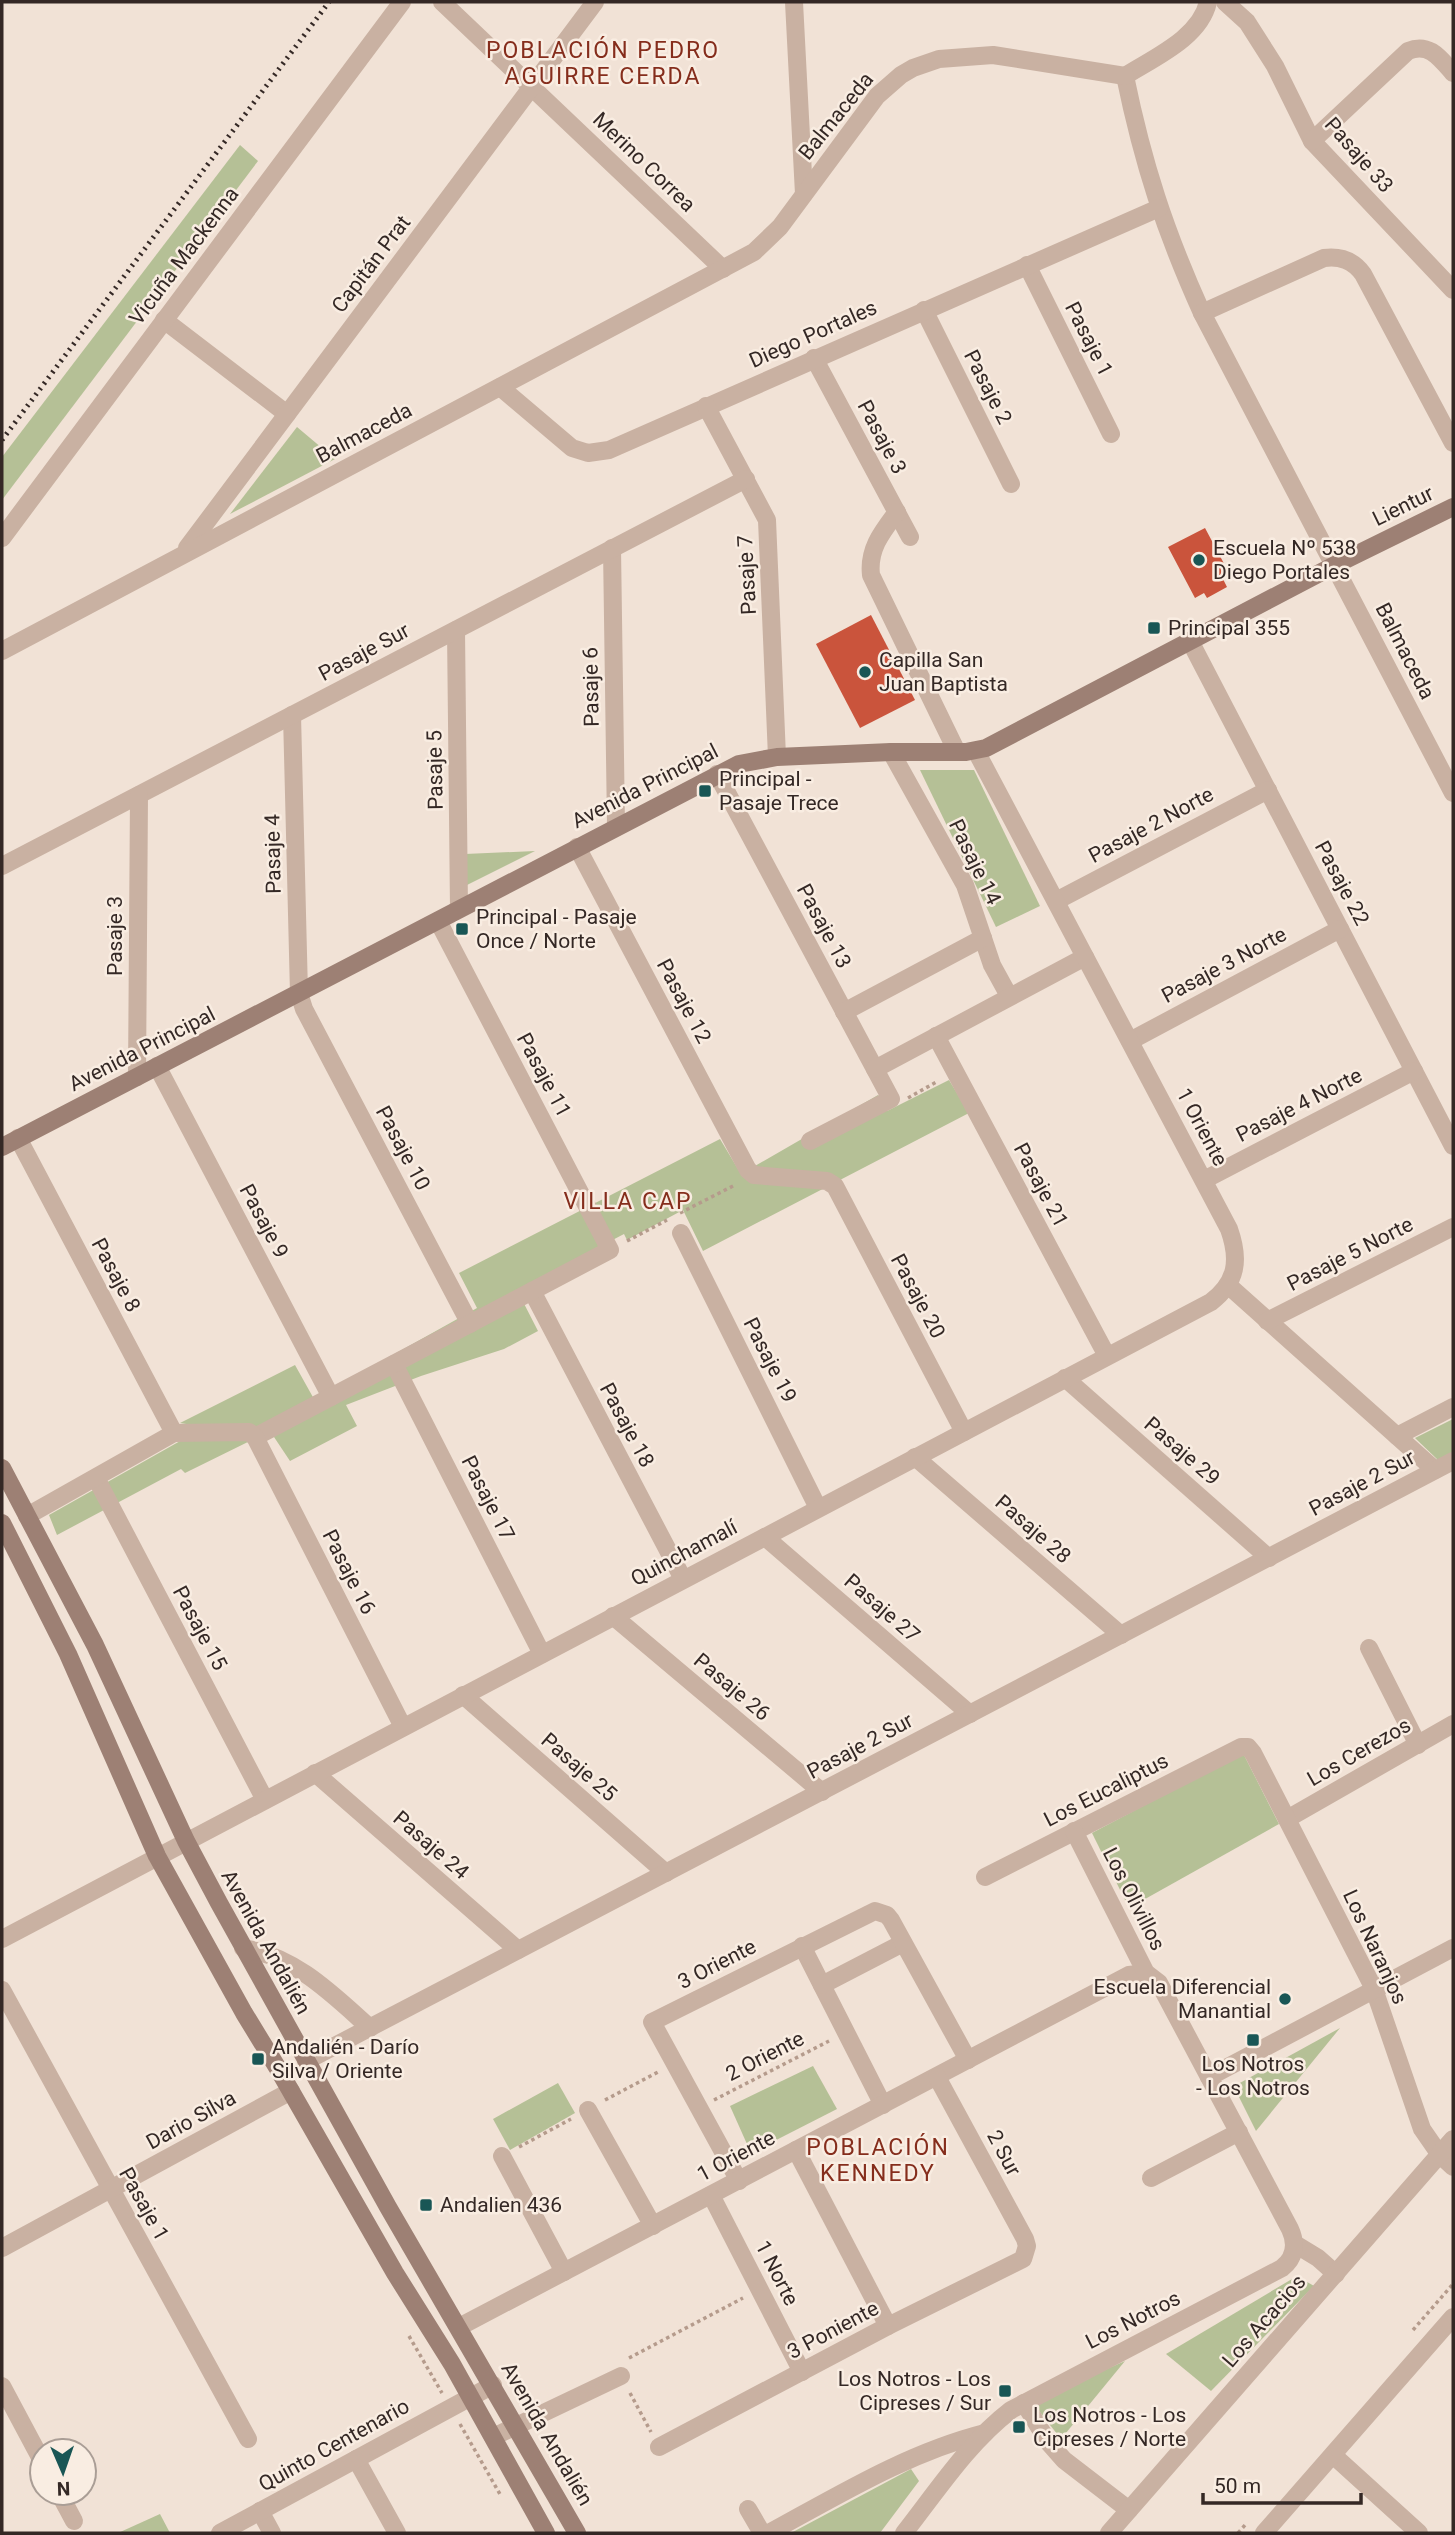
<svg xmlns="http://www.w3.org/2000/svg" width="1455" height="2535" font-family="Roboto,sans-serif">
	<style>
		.green { fill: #b5c096 }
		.building { fill: #ca543c }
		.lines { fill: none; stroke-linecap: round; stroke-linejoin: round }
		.path { stroke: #b59b8c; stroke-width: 3.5; stroke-dasharray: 3.5 3.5; stroke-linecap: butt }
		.street { stroke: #c9b1a2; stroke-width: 18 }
		.secondary { stroke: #9d8074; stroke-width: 18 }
		.rail { stroke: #342825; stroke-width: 5; stroke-dasharray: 2 5; stroke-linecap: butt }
		.poi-dot { fill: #195655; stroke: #f9ede2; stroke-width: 2.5 }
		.labels { text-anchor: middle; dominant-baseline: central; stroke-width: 5; stroke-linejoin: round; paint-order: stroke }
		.street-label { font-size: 21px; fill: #342825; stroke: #f9ede2 }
		.poi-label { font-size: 21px; fill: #342825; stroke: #f9ede2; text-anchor: start }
		.neighbourhood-label { font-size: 23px; letter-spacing: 2px; fill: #852d1c; stroke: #f9ede2 }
	</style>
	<rect width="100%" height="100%" fill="#f1e2d6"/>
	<!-- green -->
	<g class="green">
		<path d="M240,145L258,161L2,500V457Z"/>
		<path d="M297,427L335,459L230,514Z"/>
		<path d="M920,770H974L1040,906L996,927Z"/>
		<path d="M535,851L465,886V854Z"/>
		<path d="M949,1080L969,1113L703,1251L683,1210L627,1240L624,1234L517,1290L538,1331L504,1349L421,1376L346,1405L357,1426L290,1461L270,1431L185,1473L181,1469L57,1535L49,1515L205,1427L180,1423L295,1365L314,1399L477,1308L459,1273L720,1139L741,1174L878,1095L887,1111Z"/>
		<path d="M1453,1419V1454L1439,1461L1415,1438Z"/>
		<path d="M1243,1753L1279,1824L1129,1908L1092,1833Z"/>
		<path d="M1340,2028L1256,2131L1236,2091L1238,2084Z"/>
		<path d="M813,2066L837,2109L751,2153L730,2106Z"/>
		<path d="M558,2083L575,2113L510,2150L493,2119Z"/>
		<path d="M1297,2276L1314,2286L1211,2391L1166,2354Z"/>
		<path d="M1125,2361L1061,2439L1032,2402Z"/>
		<path d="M911,2469L919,2481L880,2533H791Z"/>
		<path d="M160,2514L170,2533H118Z"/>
	</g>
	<!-- building -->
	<g class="building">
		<path d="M1205,528L1229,573L1222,577L1227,587L1207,598L1204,593L1195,598L1168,547Z"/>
		<path d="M871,615L915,700L860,728L816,644Z"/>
	</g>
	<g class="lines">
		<!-- path -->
		<g class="path">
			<path d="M908,1098L938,1081"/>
			<path d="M680,1213L735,1185"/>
			<path d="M627,1241L667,1220"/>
			<path d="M605,2100L660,2071"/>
			<path d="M714,2100L829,2041"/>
			<path d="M519,2147L571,2119"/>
			<path d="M1413,2330L1453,2284"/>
			<path d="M409,2336L442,2393"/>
			<path d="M629,2358L743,2298"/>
			<path d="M630,2393L651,2432"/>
			<path d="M460,2424L501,2496"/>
			<path d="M1238,2533L1246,2524"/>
		</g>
		<!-- street -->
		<g class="street">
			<path d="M442,2L723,269"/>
			<path d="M794,2L804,194"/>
			<path d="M1225,2L1247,22L1275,66L1312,141L1453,290"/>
			<path d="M1125,76C1143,164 1165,231 1202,313L1453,793"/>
			<path d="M1125,76C1153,58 1200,38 1208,2"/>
			<path d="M1312,141L1408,51C1429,42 1440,58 1453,73"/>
			<path d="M1027,265L1111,434"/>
			<path d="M924,310L1011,484"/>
			<path d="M1202,313L1324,258C1340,256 1353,260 1363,274L1453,443"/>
			<path d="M164,320L287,414"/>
			<path d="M814,358L910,537"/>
			<path d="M500,387L572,448L588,453L609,450L1159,208"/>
			<path d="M706,406L767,520L777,757"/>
			<path d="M897,512C882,532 868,549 871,575L957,752"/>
			<path d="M2,538L402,2"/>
			<path d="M187,548L595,2"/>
			<path d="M612,548L616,826"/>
			<path d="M456,630L459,909"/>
			<path d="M1190,641L1453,1146"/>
			<path d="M2,651L754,252L780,227L877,96L901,75L913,68L939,59L993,55L1125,76"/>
			<path d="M292,715L299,993L304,1009L470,1324"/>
			<path d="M891,752L965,885L992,965L1009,996"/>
			<path d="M717,774L891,1099L810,1141"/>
			<path d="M577,847L748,1170L754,1175L827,1181L835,1186L964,1432"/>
			<path d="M2,866L746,479"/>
			<path d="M1056,901L1268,790"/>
			<path d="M844,1012L983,938"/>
			<path d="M936,1036L1107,1356"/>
			<path d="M1130,1041L1340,929"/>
			<path d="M157,1066L331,1397"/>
			<path d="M875,1069L1085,957"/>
			<path d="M137,1077L139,795"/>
			<path d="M18,1138L174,1433"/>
			<path d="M1204,1180L1414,1071"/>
			<path d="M681,1233L818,1508"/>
			<path d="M1229,1286L1435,1470"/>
			<path d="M532,1291L683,1579"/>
			<path d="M1267,1321L1453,1227"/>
			<path d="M394,1364L542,1654"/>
			<path d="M1065,1378L1269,1558"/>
			<path d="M1397,1436L1453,1407"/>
			<path d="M255,1437L610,1250L438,921"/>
			<path d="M915,1457L1121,1635"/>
			<path d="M96,1478L265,1800"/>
			<path d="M27,1516L174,1433L249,1432L255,1437L403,1727"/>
			<path d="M765,1537L970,1714"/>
			<path d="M613,1616L822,1792"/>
			<path d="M1369,1648L1418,1745"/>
			<path d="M463,1695L666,1873"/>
			<path d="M315,1773L518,1950"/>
			<path d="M1287,1819L1453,1724"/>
			<path d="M985,1877L1241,1747H1248L1253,1753L1374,1989L1422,2129L1440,2155L1453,2167"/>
			<path d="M2,1939L1211,1302C1237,1282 1240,1260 1229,1229L976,751"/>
			<path d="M802,1946L883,2105"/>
			<path d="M243,1948C296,1957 332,1994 370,2028"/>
			<path d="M822,1985L903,1943"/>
			<path d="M2,1990L248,2439"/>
			<path d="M306,2061L1453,1461"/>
			<path d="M1209,2077L1453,1948"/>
			<path d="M588,2110L653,2226"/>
			<path d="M796,2150L888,2326"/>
			<path d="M502,2156L564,2272"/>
			<path d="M1151,2178L1239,2132"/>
			<path d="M739,2181L652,2022L875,1911L887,1915L891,1920L968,2060"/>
			<path d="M711,2195L802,2372"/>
			<path d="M1295,2244L1318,2258L1336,2274"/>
			<path d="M2,2248L291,2091"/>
			<path d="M459,2327L1129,1975L1146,1973"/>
			<path d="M2,2386L42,2461"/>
			<path d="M1024,2403L1049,2443L1064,2460L1129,2510"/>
			<path d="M493,2437L621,2376"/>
			<path d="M659,2447L888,2326L1023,2259L1027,2246L1025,2239L937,2077"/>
			<path d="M1333,2455L1419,2533"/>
			<path d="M356,2459L397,2533"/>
			<path d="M59,2493L74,2521"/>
			<path d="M748,2509L762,2533"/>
			<path d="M260,2511L272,2533"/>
			<path d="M220,2533L493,2385"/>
			<path d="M769,2533C839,2495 907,2453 985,2433"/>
			<path d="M904,2533C937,2491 968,2443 1011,2410L1282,2268C1295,2258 1297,2244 1290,2229L1159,1983L1146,1973L1074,1831"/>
			<path d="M1109,2533L1453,2139"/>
			<path d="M1264,2533L1453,2317"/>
		</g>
		<!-- secondary -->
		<g class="secondary">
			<path d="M2,1147L739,764L777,757L891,752H966L986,748L1335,565L1453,507"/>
			<path d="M2,1468L95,1645L186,1841L219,1903L388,2207L577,2533"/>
			<path d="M2,1523L68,1654L157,1856L244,2013L277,2067L395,2273L452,2364L546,2533"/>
		</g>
		<!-- rail -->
		<path class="rail" d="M2,440L329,2"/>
	</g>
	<!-- markers -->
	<g class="poi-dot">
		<circle cx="1199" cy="560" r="7"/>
		<rect x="1147" y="621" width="14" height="14" rx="3.5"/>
		<circle cx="865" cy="672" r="7"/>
		<rect x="698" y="784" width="14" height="14" rx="3.5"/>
		<rect x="455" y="922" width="14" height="14" rx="3.5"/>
		<circle cx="1285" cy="1999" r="7"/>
		<rect x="1246" y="2033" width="14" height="14" rx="3.5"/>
		<rect x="251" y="2052" width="14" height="14" rx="3.5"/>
		<rect x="419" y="2198" width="14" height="14" rx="3.5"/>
		<rect x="998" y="2384" width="14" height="14" rx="3.5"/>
		<rect x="1012" y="2420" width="14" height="14" rx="3.5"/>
	</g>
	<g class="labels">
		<!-- street labels -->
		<g class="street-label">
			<text transform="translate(836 116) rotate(-51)">Balmaceda</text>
			<text transform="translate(1359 155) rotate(49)">Pasaje 33</text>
			<text transform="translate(644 162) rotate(44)">Merino Correa</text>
			<text transform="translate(184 256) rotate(-53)">Vicuña Mackenna</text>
			<text transform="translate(371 264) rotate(-53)">Capitán Prat</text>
			<text transform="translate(813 334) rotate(-24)">Diego Portales</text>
			<text transform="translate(1089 339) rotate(63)">Pasaje 1</text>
			<text transform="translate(988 387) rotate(63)">Pasaje 2</text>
			<text transform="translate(364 433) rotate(-28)">Balmaceda</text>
			<text transform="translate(882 437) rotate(62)">Pasaje 3</text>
			<text transform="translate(1403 506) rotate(-26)">Lientur</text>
			<text transform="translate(747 575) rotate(-93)">Pasaje 7</text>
			<text transform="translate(1405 651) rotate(63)">Balmaceda</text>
			<text transform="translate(364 652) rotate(-28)">Pasaje Sur</text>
			<text transform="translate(591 687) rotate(-91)">Pasaje 6</text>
			<text transform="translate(435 770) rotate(-91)">Pasaje 5</text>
			<text transform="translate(645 786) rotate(-27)">Avenida Principal</text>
			<text transform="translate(1151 825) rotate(-28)">Pasaje 2 Norte</text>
			<text transform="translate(273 854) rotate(-91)">Pasaje 4</text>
			<text transform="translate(975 862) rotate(64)">Pasaje 14</text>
			<text transform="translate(1342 883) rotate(62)">Pasaje 22</text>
			<text transform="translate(824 926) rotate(62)">Pasaje 13</text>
			<text transform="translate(115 936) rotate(-90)">Pasaje 3</text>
			<text transform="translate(1224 965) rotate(-28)">Pasaje 3 Norte</text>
			<text transform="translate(684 1001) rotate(62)">Pasaje 12</text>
			<text transform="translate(142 1049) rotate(-27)">Avenida Principal</text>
			<text transform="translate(544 1075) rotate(62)">Pasaje 11</text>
			<text transform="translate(1299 1105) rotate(-27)">Pasaje 4 Norte</text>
			<text transform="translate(1202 1127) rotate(62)">1 Oriente</text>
			<text transform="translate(403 1148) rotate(62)">Pasaje 10</text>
			<text transform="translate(1041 1185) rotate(62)">Pasaje 21</text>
			<text transform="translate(264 1221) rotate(62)">Pasaje 9</text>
			<text transform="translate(1350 1254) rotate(-27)">Pasaje 5 Norte</text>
			<text transform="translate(116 1275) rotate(62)">Pasaje 8</text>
			<text transform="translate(918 1296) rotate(62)">Pasaje 20</text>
			<text transform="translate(770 1360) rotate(63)">Pasaje 19</text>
			<text transform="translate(627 1425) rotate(62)">Pasaje 18</text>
			<text transform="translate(1182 1451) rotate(41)">Pasaje 29</text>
			<text transform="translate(1362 1483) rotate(-28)">Pasaje 2 Sur</text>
			<text transform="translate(488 1498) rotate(63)">Pasaje 17</text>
			<text transform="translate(1033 1529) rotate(41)">Pasaje 28</text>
			<text transform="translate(684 1553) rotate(-28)">Quinchamalí</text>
			<text transform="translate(349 1572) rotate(63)">Pasaje 16</text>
			<text transform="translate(882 1608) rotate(41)">Pasaje 27</text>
			<text transform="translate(200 1628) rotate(62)">Pasaje 15</text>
			<text transform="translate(732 1687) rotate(40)">Pasaje 26</text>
			<text transform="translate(860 1746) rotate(-28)">Pasaje 2 Sur</text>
			<text transform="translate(1359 1752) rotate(-30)">Los Cerezos</text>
			<text transform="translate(579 1767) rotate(41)">Pasaje 25</text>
			<text transform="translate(1106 1790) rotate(-27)">Los Eucaliptus</text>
			<text transform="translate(431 1845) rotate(41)">Pasaje 24</text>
			<text transform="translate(1134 1899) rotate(63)">Los Olivillos</text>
			<text transform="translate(266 1942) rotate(61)">Avenida Andalién</text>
			<text transform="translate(1375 1947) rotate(65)">Los Naranjos</text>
			<text transform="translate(717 1964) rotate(-27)">3 Oriente</text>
			<text transform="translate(765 2056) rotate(-27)">2 Oriente</text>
			<text transform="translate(191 2120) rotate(-29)">Dario Silva</text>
			<text transform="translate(1004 2153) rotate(62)">2 Sur</text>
			<text transform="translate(736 2156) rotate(-28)">1 Oriente</text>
			<text transform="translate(144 2204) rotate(61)">Pasaje 1</text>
			<text transform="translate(777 2273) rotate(63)">1 Norte</text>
			<text transform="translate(1133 2320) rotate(-27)">Los Notros</text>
			<text transform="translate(1264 2321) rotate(-49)">Los Acacios</text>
			<text transform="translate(833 2330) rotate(-28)">3 Poniente</text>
			<text transform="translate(547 2434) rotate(60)">Avenida Andalién</text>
			<text transform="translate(334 2445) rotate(-29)">Quinto Centenario</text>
		</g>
		<!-- poi labels -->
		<g class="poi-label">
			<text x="1213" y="548">Escuela Nº 538<tspan x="1213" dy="24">Diego Portales</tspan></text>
			<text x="1168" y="628">Principal 355</text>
			<text x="879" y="660">Capilla San<tspan x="879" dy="24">Juan Baptista</tspan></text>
			<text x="719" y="779">Principal -<tspan x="719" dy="24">Pasaje Trece</tspan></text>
			<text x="476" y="917">Principal - Pasaje<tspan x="476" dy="24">Once / Norte</tspan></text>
			<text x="1271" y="1987" text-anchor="end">Escuela Diferencial<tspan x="1271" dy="24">Manantial</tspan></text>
			<text x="272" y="2047">Andalién - Darío<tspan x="272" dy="24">Silva / Oriente</tspan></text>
			<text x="1253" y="2064" text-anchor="middle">Los Notros<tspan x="1253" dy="24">- Los Notros</tspan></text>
			<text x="440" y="2205">Andalien 436</text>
			<text x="991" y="2379" text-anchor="end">Los Notros - Los<tspan x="991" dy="24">Cipreses / Sur</tspan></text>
			<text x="1033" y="2415">Los Notros - Los<tspan x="1033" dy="24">Cipreses / Norte</tspan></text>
		</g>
		<!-- neighbourhood labels -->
		<g class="neighbourhood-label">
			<text x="603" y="50">POBLACIÓN PEDRO<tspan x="603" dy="26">AGUIRRE CERDA</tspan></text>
			<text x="628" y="1201">VILLA CAP</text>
			<text x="878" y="2147">POBLACIÓN<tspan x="878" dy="26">KENNEDY</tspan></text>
		</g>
	</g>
	<!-- border -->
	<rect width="1455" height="2535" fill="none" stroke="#342825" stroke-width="7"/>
	<!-- north arrow -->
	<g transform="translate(63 2472) rotate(178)"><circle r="33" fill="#f9ede2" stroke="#aa9e96" stroke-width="2"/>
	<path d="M0-5L12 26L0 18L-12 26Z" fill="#195655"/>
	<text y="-10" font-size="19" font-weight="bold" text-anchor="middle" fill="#342825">N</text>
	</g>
	<!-- scale -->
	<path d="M1203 2493v10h158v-10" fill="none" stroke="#342825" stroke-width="3.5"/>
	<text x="1214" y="2493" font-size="21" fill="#342825" stroke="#f9ede2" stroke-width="5" paint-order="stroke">50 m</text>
</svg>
